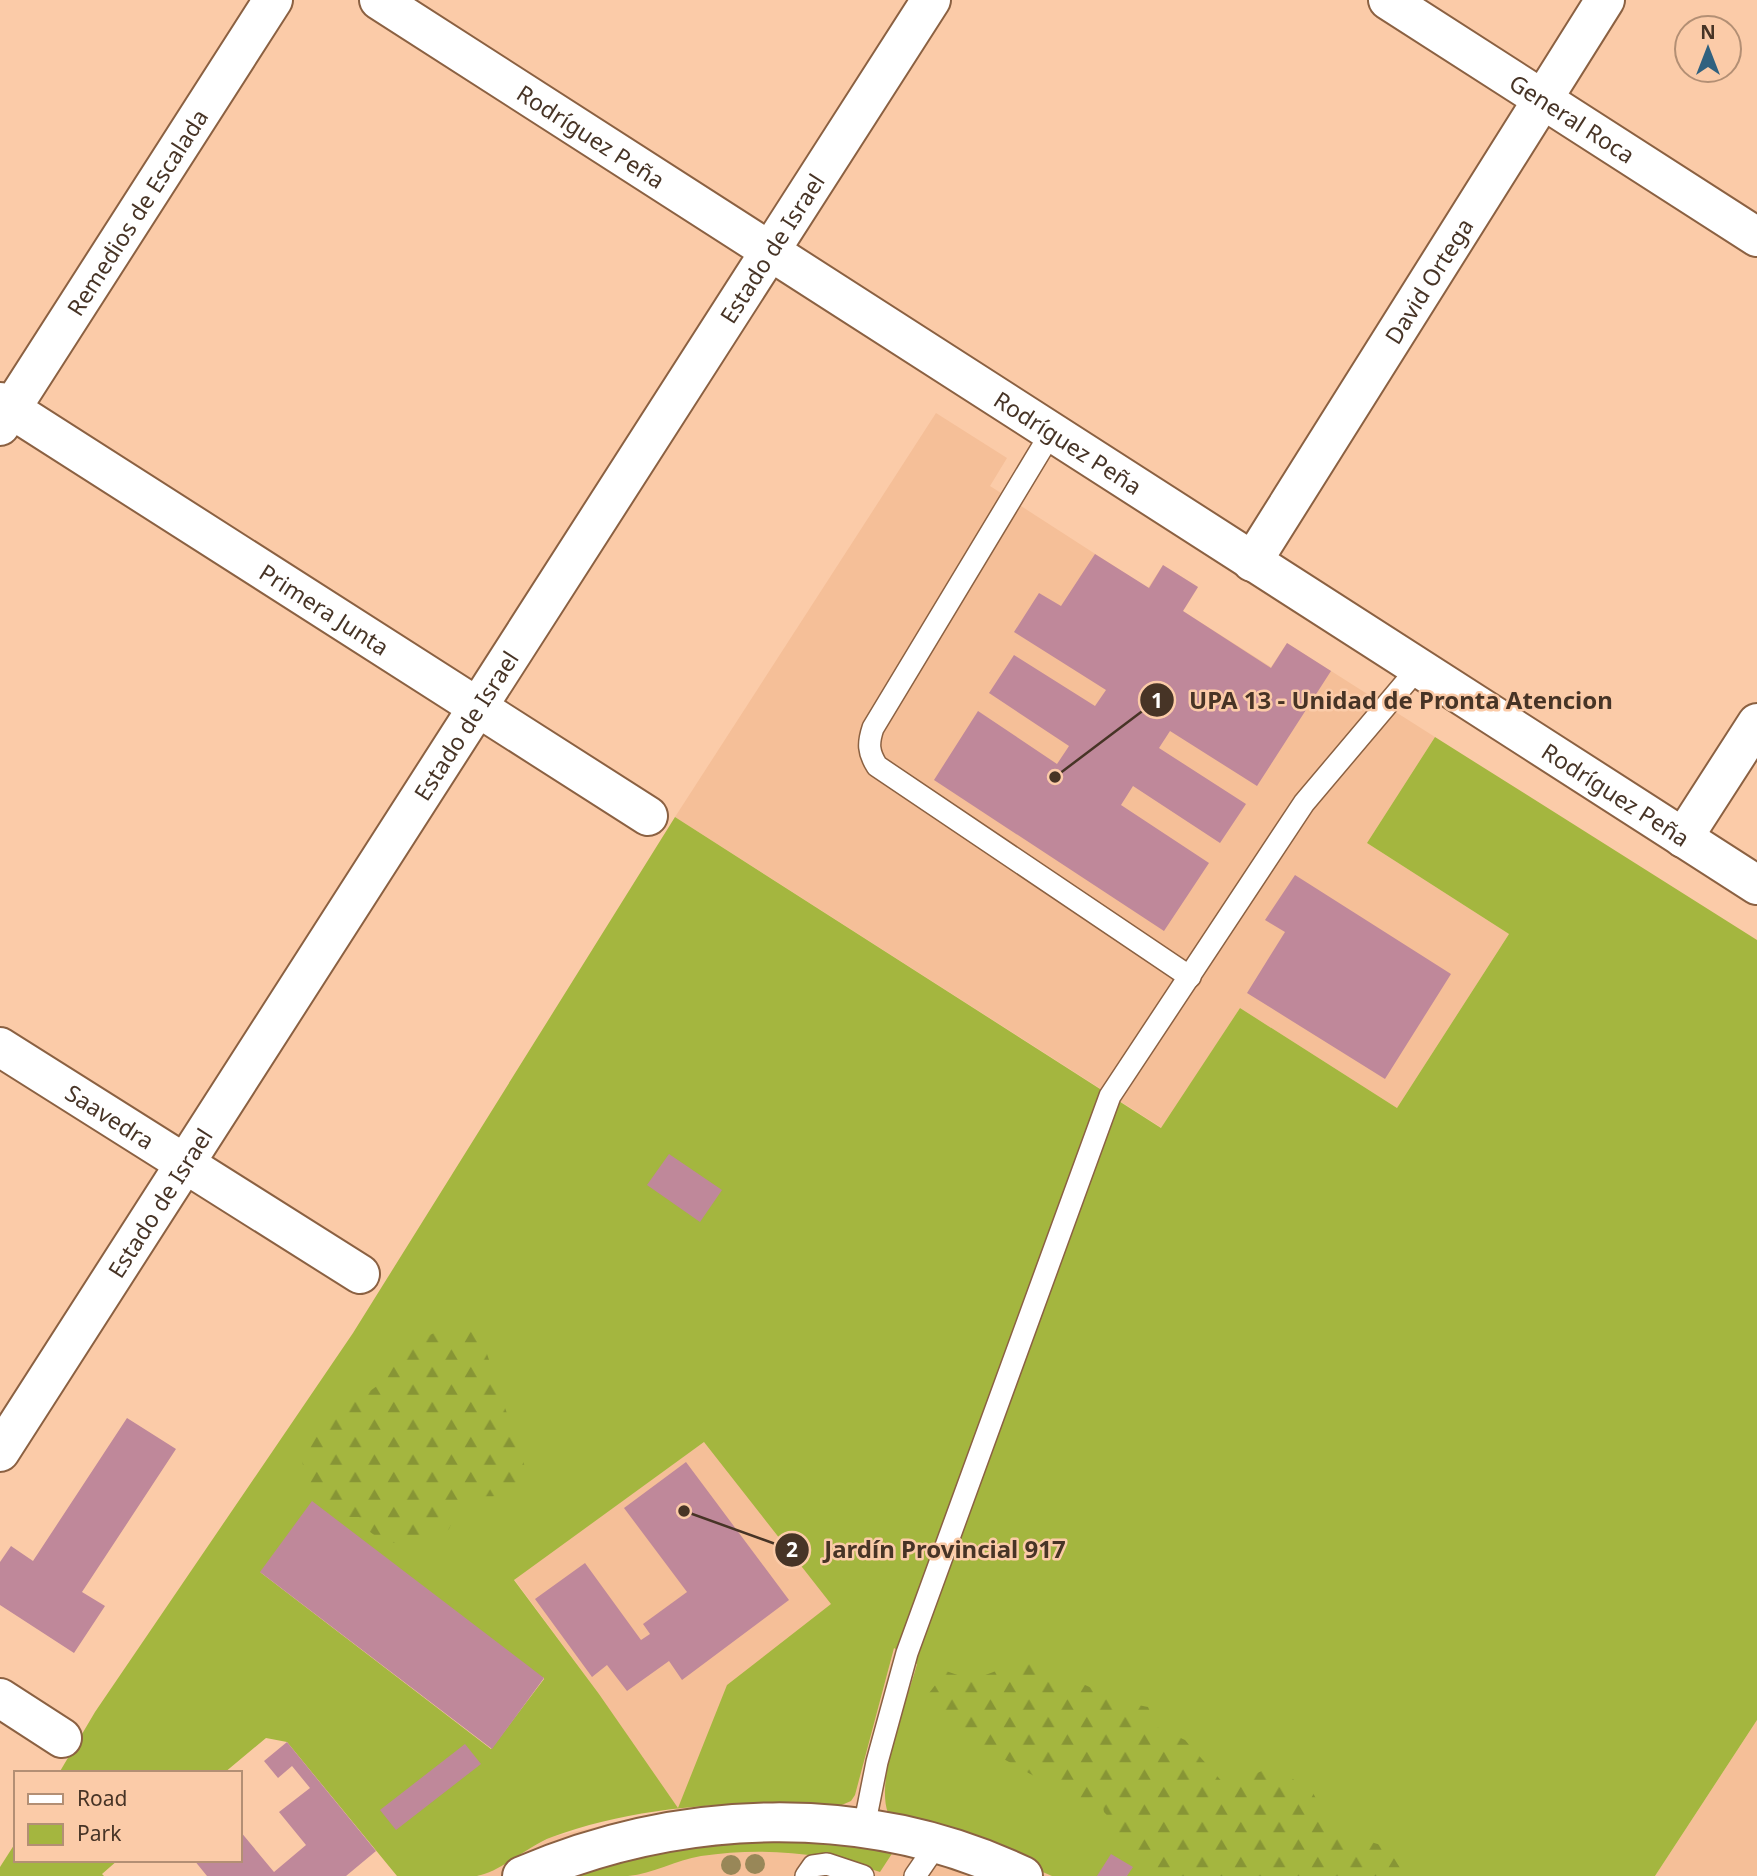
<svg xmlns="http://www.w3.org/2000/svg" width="1757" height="1876" font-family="'Noto Sans',sans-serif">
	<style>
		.built { fill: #f5bf98 }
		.green { fill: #a4b63f; fill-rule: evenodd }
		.forest { fill: url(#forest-firs) }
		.building { fill: #bf889a }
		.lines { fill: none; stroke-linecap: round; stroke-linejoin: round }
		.service-casing { stroke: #8b6142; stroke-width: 24 }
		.minor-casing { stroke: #8b6142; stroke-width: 42 }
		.service { stroke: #fff; stroke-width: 21 }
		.minor { stroke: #fff; stroke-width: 38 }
		.tree { fill: #988758 }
		.labels { text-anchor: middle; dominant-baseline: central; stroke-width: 5; stroke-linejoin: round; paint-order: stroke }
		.street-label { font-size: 23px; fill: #473426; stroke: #fbcba8 }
		.leader { fill: none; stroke: #473426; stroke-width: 2.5 }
		.callout-dot { fill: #473426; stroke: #fbcba8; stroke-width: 2.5 }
		.mark-label { font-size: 21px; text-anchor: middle; font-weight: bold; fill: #fff }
		.callout-label { font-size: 24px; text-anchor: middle; font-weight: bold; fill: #473426; stroke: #fbcba8; stroke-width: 5; stroke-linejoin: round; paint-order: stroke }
	</style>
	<defs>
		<pattern id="forest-firs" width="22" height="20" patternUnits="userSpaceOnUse" patternTransform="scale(1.75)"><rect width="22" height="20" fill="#a4b63f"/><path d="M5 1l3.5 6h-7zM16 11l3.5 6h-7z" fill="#879535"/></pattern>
	</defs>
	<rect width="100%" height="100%" fill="#fbcba8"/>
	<!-- built -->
	<g class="built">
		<path d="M936,413L1007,458L990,486L1148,588L1163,565L1198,587L1183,611L1271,667L1287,643L1435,737L1367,843L1509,934L1397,1108L1240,1008L1162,1128L675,817Z"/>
		<path d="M704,1442L1255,1876H479L551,1837L677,1809L599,1694L514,1579Z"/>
		<path d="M1757,1720V1876H1655Z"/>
	</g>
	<!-- green -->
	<g class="green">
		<path d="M1435,737L1757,940V1720L1655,1876H1052L959,1836L888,1813C875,1778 907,1701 917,1664L894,1648L855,1795L851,1801L837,1807C746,1799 639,1805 552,1837C529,1845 501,1872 477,1876C452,1876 422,1876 397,1876L287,1742L266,1738L224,1773H59L95,1712L353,1333L675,817L1161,1128L1240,1008L1397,1108L1509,934L1367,843ZM704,1442L831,1604L727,1685L678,1808L599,1694L514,1580ZM260,1572L544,1678V1679L491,1749Z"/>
		<path d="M805,1836L895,1849L880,1872C822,1852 762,1847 701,1856C676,1860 653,1874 628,1876C609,1876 589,1876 569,1876L688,1844Z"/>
		<path d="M16,1842V1860H118L102,1874L104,1876H0V1867Z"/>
	</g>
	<!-- forest -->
	<g class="forest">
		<path d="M460,1327L472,1331L483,1342L528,1476C513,1497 497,1497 473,1496L458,1508L449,1529L422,1547C397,1544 370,1542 359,1517H348L334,1504L315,1495L305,1479L301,1452L311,1430L336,1408L364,1395L380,1384L393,1364L418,1340L439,1331Z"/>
		<path d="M1028,1659L1055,1680H1074L1123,1702L1148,1707L1157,1727L1185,1740L1226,1786L1274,1766L1313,1793L1333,1830L1387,1847L1405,1876H1174L1151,1868L1121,1839L1117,1826L1104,1812L1101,1797L1075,1799L966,1738L929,1712L926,1697L946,1671L972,1680Z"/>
	</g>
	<!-- building -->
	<g class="building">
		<path d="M1095,554L1149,588L1163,565L1198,587L1183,611L1271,668L1287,643L1331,671L1257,786L1170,731L1159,748L1246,804L1220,843L1133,786L1121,805L1209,863L1164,931L934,780L978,711L1057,764L1069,746L989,693L1014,655L1095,706L1106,690L1014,632L1039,593L1061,606Z"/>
		<path d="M1295,875L1451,974L1385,1079L1247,993L1285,932L1265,920Z"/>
		<path d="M669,1154L722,1190L700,1222L647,1185Z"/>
		<path d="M127,1418L176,1449L82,1592L105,1606L74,1653L0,1605V1562L11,1546L33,1561Z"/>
		<path d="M686,1462L789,1600L682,1680L669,1661L627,1691L607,1665L592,1677L535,1599L585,1563L641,1640L650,1634L643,1624L687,1592L624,1508Z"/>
		<path d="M312,1501L544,1678L492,1749L260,1572Z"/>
		<path d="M287,1742L376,1851L346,1876H207L194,1860H240V1831L274,1872L306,1845L279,1812L310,1788L292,1766L278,1778L264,1761Z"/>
		<path d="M465,1744L481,1764L396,1830L380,1810Z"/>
		<path d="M1111,1854L1133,1867L1127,1876H1097Z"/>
	</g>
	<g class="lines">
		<defs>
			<g id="service">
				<path d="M1051,433L873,728C868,743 868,752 877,766L1190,977"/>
				<path d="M864,1827L877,1762L907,1653L1110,1096L1304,803L1418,668"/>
				<path d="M806,1876L813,1866L827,1864L863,1876"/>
				<path d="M915,1876L937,1844"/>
			</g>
			<g id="minor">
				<path id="s1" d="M379,0L1757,885"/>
				<path id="s2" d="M1388,0L1757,237"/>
				<path id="s3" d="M0,402L648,816"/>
				<path id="s4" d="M0,426L273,0"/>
				<path id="s5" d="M1252,562L1605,0"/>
				<path d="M1683,838L1757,723"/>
				<path id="s6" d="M0,1047L360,1274"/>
				<path id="s7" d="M0,1452L931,0"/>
				<path d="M0,1698L62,1738"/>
				<path d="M522,1876C681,1808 865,1801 1023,1876"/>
			</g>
		</defs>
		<!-- service casing -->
		<use href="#service" class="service-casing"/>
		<!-- minor casing -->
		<use href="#minor" class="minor-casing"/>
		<!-- service -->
		<use href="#service" class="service"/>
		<!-- minor -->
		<use href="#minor" class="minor"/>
	</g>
	<!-- trees -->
	<g class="tree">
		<circle cx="755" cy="1864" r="10"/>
		<circle cx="731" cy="1865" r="10"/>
	</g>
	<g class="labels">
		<!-- street labels -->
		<g class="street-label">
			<text stroke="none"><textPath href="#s2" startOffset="219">General Roca</textPath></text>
			<text stroke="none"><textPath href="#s1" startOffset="252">Rodríguez Peña</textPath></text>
			<text stroke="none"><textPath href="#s4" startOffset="254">Remedios de Escalada</textPath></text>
			<text stroke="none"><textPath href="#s7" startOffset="1430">Estado de Israel</textPath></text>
			<text stroke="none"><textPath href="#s5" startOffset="332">David Ortega</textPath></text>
			<text stroke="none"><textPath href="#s1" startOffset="819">Rodríguez Peña</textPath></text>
			<text stroke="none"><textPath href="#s3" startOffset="385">Primera Junta</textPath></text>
			<text stroke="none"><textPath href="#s7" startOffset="863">Estado de Israel</textPath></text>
			<text stroke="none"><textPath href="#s1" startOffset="1470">Rodríguez Peña</textPath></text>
			<text stroke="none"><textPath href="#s6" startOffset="130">Saavedra</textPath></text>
			<text stroke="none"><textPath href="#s7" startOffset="296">Estado de Israel</textPath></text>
		</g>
	</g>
	<!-- callouts -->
	<path class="leader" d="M1055 777L1157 700M684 1511L792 1550"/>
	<g class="callout-dot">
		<circle cx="1055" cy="777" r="7"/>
		<circle cx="684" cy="1511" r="7"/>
		<circle cx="1157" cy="700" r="18"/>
		<circle cx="792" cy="1550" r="18"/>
	</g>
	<g class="mark-label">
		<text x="1157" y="708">1</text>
		<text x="792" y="1557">2</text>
	</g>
	<g class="callout-label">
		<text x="1401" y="709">UPA 13 - Unidad de Pronta Atencion</text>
		<text x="945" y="1558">Jardín Provincial 917</text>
	</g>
	<!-- legend -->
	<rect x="14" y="1771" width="228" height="91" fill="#fbcba8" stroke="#b38f74" stroke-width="2"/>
	<rect x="28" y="1794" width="35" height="10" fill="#ffffff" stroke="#b38f74" stroke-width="2"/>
	<text x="77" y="1806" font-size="21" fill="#473426">Road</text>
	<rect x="28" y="1824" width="35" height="21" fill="#a4b63f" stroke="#b38f74" stroke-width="2"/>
	<text x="77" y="1841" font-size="21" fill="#473426">Park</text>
	<!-- north arrow -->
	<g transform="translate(1708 49)"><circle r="33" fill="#fbcba8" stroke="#b38f74" stroke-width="2"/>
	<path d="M0-5L12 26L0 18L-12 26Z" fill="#30617f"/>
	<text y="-10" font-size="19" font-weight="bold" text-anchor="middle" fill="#473426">N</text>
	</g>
</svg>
